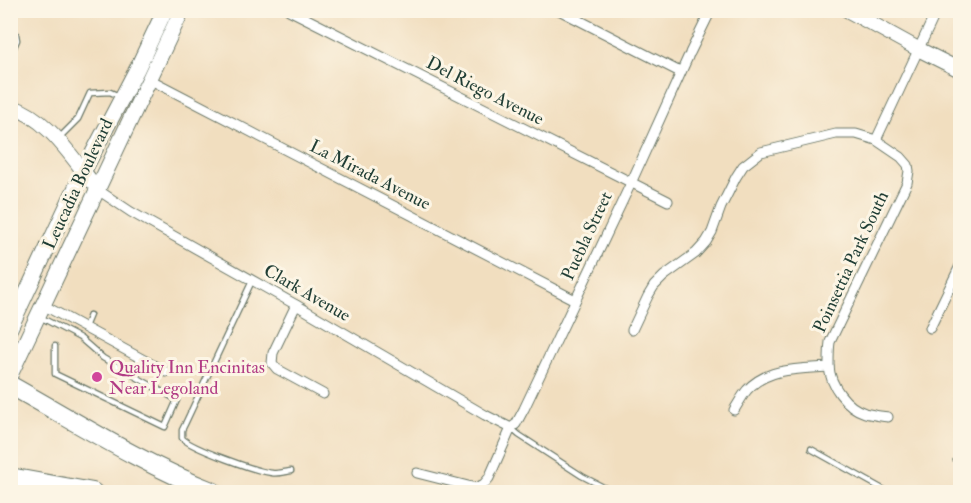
<svg xmlns="http://www.w3.org/2000/svg" width="971" height="503" font-family="'IM FELL Double Pica',serif">
	<style>
		.lines { fill: none; stroke-linecap: round; stroke-linejoin: round }
		.lane-casing { stroke: #687565; stroke-width: 7 }
		.street-casing { stroke: #687565; stroke-width: 11 }
		.secondary-casing { stroke: #687565; stroke-width: 16 }
		.primary-casing { stroke: #687565; stroke-width: 17 }
		.highway-casing { stroke: #687565; stroke-width: 20 }
		.lane { stroke: #fff; stroke-width: 4.5 }
		.street { stroke: #fff; stroke-width: 9 }
		.secondary { stroke: #fff; stroke-width: 14 }
		.primary { stroke: #fff; stroke-width: 15 }
		.highway { stroke: #fff; stroke-width: 18 }
		.hotel-dot { fill: #d1479c; stroke: #fcf5e5; stroke-width: 2 }
		.labels { text-anchor: middle; dominant-baseline: central; stroke-width: 6; stroke-linejoin: round; paint-order: stroke }
		.street-label { font-size: 18px; fill: #1f3d34; stroke: #fcf5e5 }
		.hotel-label { font-size: 18px; fill: #b23c85; stroke: #fcf5e5; text-anchor: start }
	</style>
	<rect width="100%" height="100%" fill="#fcf5e5"/>
	<filter id="ink" filterUnits="userSpaceOnUse"><feTurbulence type="fractalNoise" baseFrequency=".0167" numOctaves="2"/><feDisplacementMap in="SourceGraphic" scale="12" xChannelSelector="R" yChannelSelector="G"/><feConvolveMatrix kernelMatrix="1 2 1 2 8 2 1 2 1" color-interpolation-filters="sRGB"/></filter>
	<filter id="wash" filterUnits="userSpaceOnUse"><feTurbulence type="fractalNoise" baseFrequency=".008" numOctaves="4" result="noise"/><feDisplacementMap in="SourceGraphic" scale="24" xChannelSelector="R" yChannelSelector="G"/><feGaussianBlur stdDeviation="1.35" result="paint"/><feColorMatrix in="noise" values="0 0 0 0 0 0 0 0 0 0 0 0 0 0 0 0 0 1.4 0 .05"/><feComposite in="paint" operator="in"/></filter>
	<g filter="url(#wash)">
		<rect width="100%" height="100%" fill="#f1debf"/>
	</g>
	<g filter="url(#ink)">
		<g class="lines">
			<defs>
				<g id="lane">
					<path d="M10,29L16,34L17,40L10,56"/>
					<path d="M60,137L78,119L90,93L110,92L119,96"/>
					<path d="M252,281L185,424L182,430V438C191,448 258,472 272,473C278,474 285,472 291,471"/>
					<path d="M40,317L80,338L103,358L115,365L177,400L165,427L55,374V346"/>
					<path d="M85,327L90,315"/>
					<path d="M511,428L519,435L582,476L613,492"/>
					<path d="M811,449L888,492"/>
					<path d="M956,460L960,463"/>
				</g>
				<g id="street">
					<path d="M289,10L668,201"/>
					<path d="M559,10L680,72"/>
					<path d="M690,53L711,10"/>
					<path d="M149,79L575,300"/>
					<path d="M876,140L937,10"/>
					<path d="M95,188L131,212L298,306L485,415L511,428"/>
					<path d="M43,305L166,372"/>
					<path d="M296,305L273,353L272,363L277,369L323,394"/>
					<path d="M930,328L960,266"/>
					<path d="M632,330L648,296L654,286L664,276L696,253L706,242L712,232L721,207L736,177L743,166L761,152L836,134H856L876,140L901,157L908,165L909,171L907,183L830,342C829,349 829,358 829,366C830,385 846,407 865,413C872,415 881,416 888,417"/>
					<path d="M734,410C738,404 742,396 747,390C768,367 801,369 829,367"/>
					<path d="M417,473L476,488L484,484L489,478L511,428L516,424L524,409L631,183L688,57"/>
				</g>
				<g id="secondary">
					<path d="M847,10L918,49L960,70"/>
					<path d="M10,106C47,118 68,152 91,181"/>
				</g>
				<g id="primary">
					<path d="M10,328L83,172L137,69L165,10"/>
					<path d="M10,375L182,10"/>
				</g>
				<g id="highway">
					<path d="M10,385C78,423 142,464 214,492"/>
					<path d="M10,477L93,492"/>
					<path d="M10,491L20,492"/>
				</g>
			</defs>
			<!-- lane casing -->
			<use href="#lane" class="lane-casing"/>
			<!-- street casing -->
			<use href="#street" class="street-casing"/>
			<!-- secondary casing -->
			<use href="#secondary" class="secondary-casing"/>
			<!-- primary casing -->
			<use href="#primary" class="primary-casing"/>
			<!-- highway casing -->
			<use href="#highway" class="highway-casing"/>
			<!-- lane -->
			<use href="#lane" class="lane"/>
			<!-- street -->
			<use href="#street" class="street"/>
			<!-- secondary -->
			<use href="#secondary" class="secondary"/>
			<!-- primary -->
			<use href="#primary" class="primary"/>
			<!-- highway -->
			<use href="#highway" class="highway"/>
		</g>
	</g>
	<!-- markers -->
	<circle class="hotel-dot" cx="97" cy="377" r="6"/>
	<g class="labels">
		<!-- street labels -->
		<g class="street-label">
			<text transform="translate(485 91) rotate(27)">Del Riego Avenue</text>
			<text transform="translate(370 175) rotate(27)">La Mirada Avenue</text>
			<text transform="translate(78 184) rotate(-65)">Leucadia Boulevard</text>
			<text transform="translate(587 236) rotate(-65)">Puebla Street</text>
			<text transform="translate(851 262) rotate(-65)">Poinsettia Park South</text>
			<text transform="translate(307 293) rotate(30)">Clark Avenue</text>
		</g>
		<!-- hotel labels -->
		<g class="hotel-label">
			<text x="109" y="367">Quality Inn Encinitas<tspan x="109" dy="21">Near Legoland</tspan></text>
		</g>
	</g>
	<!-- margin -->
	<rect width="971" height="503" fill="none" stroke="#fcf5e5" stroke-width="36"/>
</svg>
